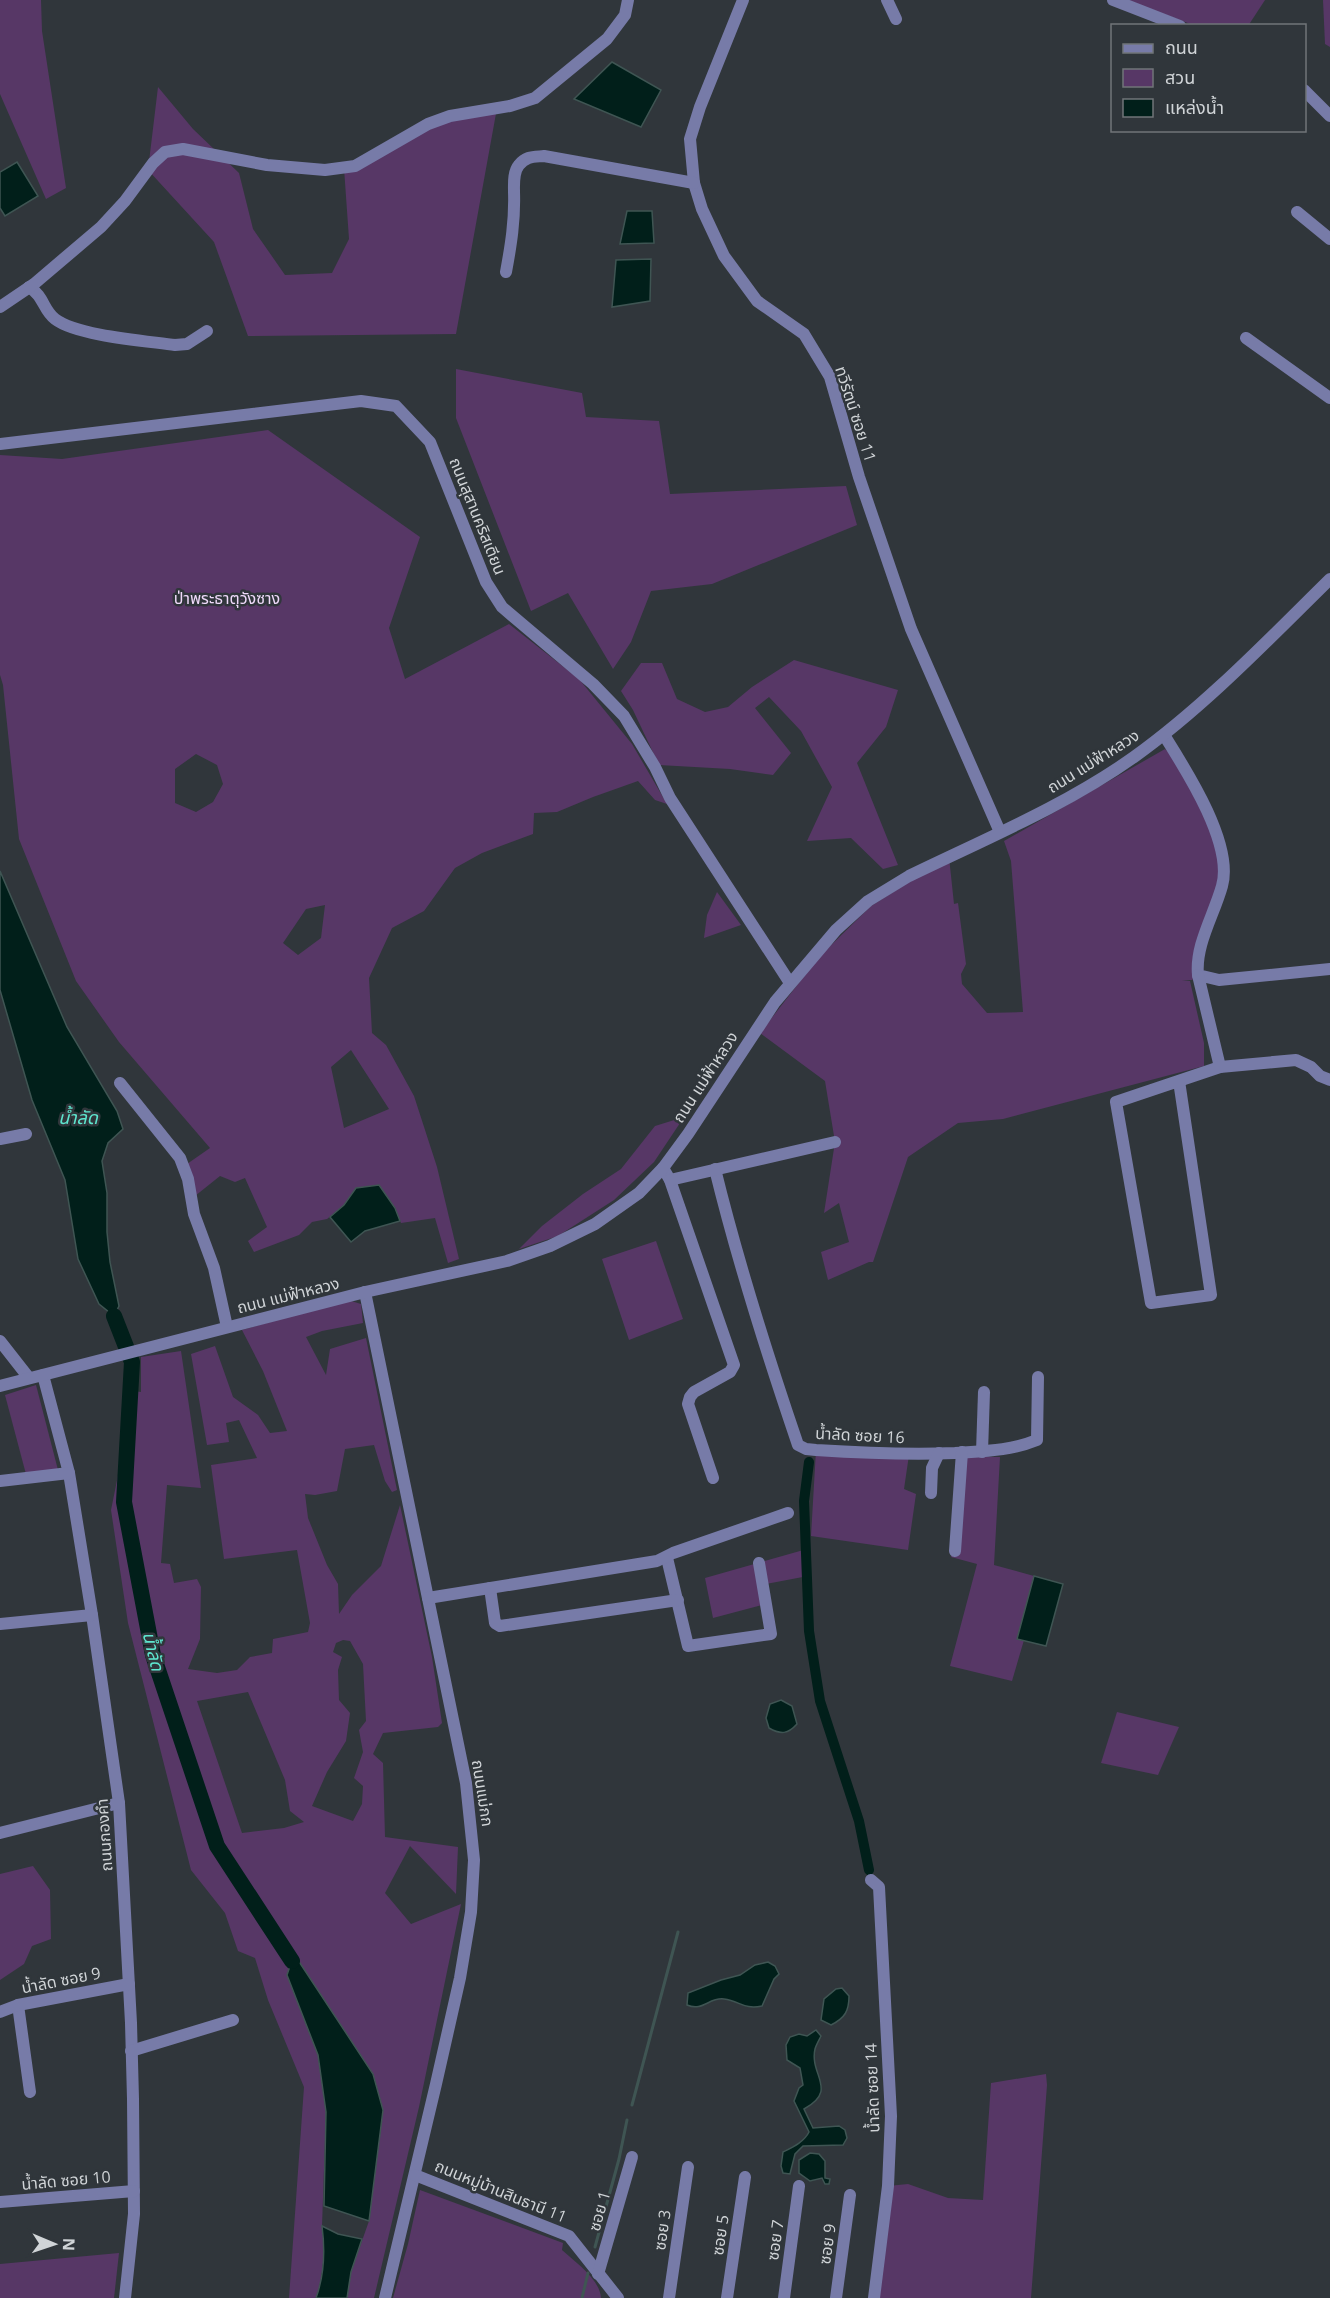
<svg xmlns="http://www.w3.org/2000/svg" width="1330" height="2298" font-family="'Open Sans','Noto Sans Thai',sans-serif">
	<style>
		.green { fill: #573766; fill-rule: evenodd }
		.water { fill: #011f1a; stroke: #3f5553; stroke-width: 1.5 }
		.lines { fill: none; stroke-linecap: round; stroke-linejoin: round }
		.stream { stroke: #3f5553; stroke-width: 3 }
		.canal { stroke: #011f1a; stroke-width: 10 }
		.river { stroke: #011f1a; stroke-width: 16 }
		.minor { stroke: #777ba8; stroke-width: 12 }
		.labels { text-anchor: middle; dominant-baseline: central; stroke-width: 5; stroke-linejoin: round; paint-order: stroke }
		.street-label { font-size: 16px; fill: #d0d4d7; stroke: #30363b }
		.park-label { font-size: 16px; fill: #efd9fa; stroke: #30363b }
		.water-label { font-size: 18px; font-style: italic; fill: #5ee6cf; stroke: #30363b }
	</style>
	<rect width="100%" height="100%" fill="#30363b"/>
	<!-- green -->
	<g class="green">
		<path d="M0,0H41L42,31L66,188L46,199L0,94Z"/>
		<path d="M1127,0H1265L1248,26L1193,25Z"/>
		<path d="M1323,0H1330V47L1325,44Z"/>
		<path d="M158,87L193,129L239,173L253,229L285,275L332,273L349,239L344,168L423,127L497,108L456,334L248,336L214,242L148,170Z"/>
		<path d="M456,369L582,393L586,417L659,421L670,494L846,486L857,525L712,584L651,591L631,642L613,669L568,593L531,611L456,418Z"/>
		<path d="M268,430L420,537L389,628L405,679L509,624L579,679L632,744L667,804L655,800L638,781L593,797L557,812L534,813L533,834L482,853L455,868L424,911L392,928L369,978L372,1033L386,1045L414,1096L437,1167L459,1259L448,1263L435,1218L401,1223L395,1207L356,1188L344,1205L327,1219L312,1222L299,1235L254,1252L248,1241L267,1227L245,1178L235,1182L220,1176L195,1196L187,1164L210,1148L119,1042L76,981L19,839L3,685L0,675V455L62,459ZM196,754L217,765L223,784L213,802L196,812L175,803V769ZM325,905L321,938L298,955L283,943L306,909ZM351,1050L389,1109L344,1128L331,1067Z"/>
		<path d="M794,660L898,690L886,727L857,763L898,865L883,869L851,838L807,841L832,787L801,731L769,697L755,708L791,753L773,775L730,769L659,765L633,710L621,691L641,663H662L677,699L705,712L728,707L752,687Z"/>
		<path d="M1165,749L1185,768L1224,862L1198,975L1192,980H1182L1190,981L1204,1043V1066L1003,1119L958,1123L908,1157L873,1262H869L828,1280L821,1252L849,1242L839,1203L824,1213L835,1142L825,1081L760,1033L819,957L871,906L949,857L954,904L958,903L966,964L961,974L962,984L987,1013L1023,1012L1011,861L1004,841Z"/>
		<path d="M717,892L741,925L704,938L707,915Z"/>
		<path d="M684,1117L654,1162L614,1200L558,1236L519,1249L542,1226L583,1194L621,1169L655,1126Z"/>
		<path d="M656,1241L683,1319L629,1340L602,1259Z"/>
		<path d="M348,1300L361,1304L363,1323L322,1331L306,1337L326,1375L330,1349L366,1338L397,1490L392,1492L385,1481L374,1445L345,1449L337,1491L315,1495L305,1494L308,1518L327,1565L338,1584L339,1614L352,1595L381,1566L400,1505L432,1657L442,1723L438,1727L383,1733L373,1754L383,1763L385,1837L458,1847L456,1894L410,1846L385,1893L411,1924L461,1904L419,2107L374,2298H347L351,2272L369,2221L383,2110L373,2074L293,1955L287,1975L318,2055L326,2112L322,2226C325,2249 324,2276 316,2298H289L304,2087L268,2000L255,1958L238,1951L225,1913L191,1870L128,1623L111,1510L123,1451L125,1390L141,1392V1357L181,1351L201,1488L167,1485L161,1563L170,1564L174,1583L197,1579L201,1587L200,1639L188,1669L217,1673L237,1670L250,1657L272,1653L273,1639L308,1632L310,1623L297,1550L224,1559L211,1465L257,1458L239,1420L226,1423L229,1442L207,1445L191,1354L215,1346L233,1397L258,1415L270,1433L287,1431L263,1371L242,1330ZM343,1640L350,1641L363,1664L366,1721L359,1730L363,1752L354,1778L363,1786L362,1804L353,1821L312,1806L327,1772L346,1741L350,1713L339,1700L338,1670L342,1657L333,1652L336,1643ZM248,1692L285,1780L290,1811L304,1822L284,1828L242,1833L197,1701Z"/>
		<path d="M36,1385L58,1470L27,1478L5,1395Z"/>
		<path d="M816,1450L909,1455L904,1489L916,1494L908,1550L811,1536Z"/>
		<path d="M961,1456L1000,1457L994,1565L1034,1576L1018,1639L1024,1640L1012,1681L950,1666L977,1564L951,1557L959,1512Z"/>
		<path d="M807,1549L808,1576L760,1585L762,1605L713,1618L705,1578Z"/>
		<path d="M1117,1712L1179,1727L1158,1775L1101,1763Z"/>
		<path d="M33,1866L50,1890L51,1939L32,1946L24,1964L0,1980V1874Z"/>
		<path d="M1046,2074L1047,2085L1031,2298H874L888,2186L908,2184L948,2198L983,2200L991,2083Z"/>
		<path d="M420,2190L563,2243L562,2250C575,2262 600,2279 601,2298H393L408,2244Z"/>
		<path d="M119,2253L114,2298H0V2264Z"/>
	</g>
	<!-- water -->
	<g class="water">
		<path d="M612,62L661,90L641,127L574,99Z"/>
		<path d="M17,162L38,196L5,216L0,208V172Z"/>
		<path d="M627,211H652L654,243L620,244Z"/>
		<path d="M651,259L650,301L612,307L616,260Z"/>
		<path d="M0,871L67,1027L117,1111L123,1129L108,1143L102,1161L107,1193V1232L110,1262L119,1306L114,1316L99,1304L78,1259L65,1180L32,1100L0,990Z"/>
		<path d="M379,1185L395,1208L400,1221L365,1231L351,1242L330,1217L344,1205L356,1188Z"/>
		<path d="M1034,1576L1063,1584L1046,1646L1017,1639Z"/>
		<path d="M781,1700L792,1706L797,1724C788,1734 781,1735 769,1728L766,1718L770,1704Z"/>
		<path d="M294,1954L373,2074L383,2110L369,2221L324,2206L326,2112L318,2055L287,1975Z"/>
		<path d="M768,1962L775,1966L779,1974L774,1979L762,2006C744,2010 740,2001 724,1999C709,1997 703,2012 687,2005L688,1993L721,1980L740,1975L755,1965Z"/>
		<path d="M842,1988L849,1996C849,2011 845,2018 831,2025L821,2020L824,1999L836,1989Z"/>
		<path d="M816,2030L821,2036C819,2040 816,2045 815,2049C809,2075 839,2090 804,2109L813,2128L839,2126L845,2130L847,2138L843,2145L803,2146L795,2154L790,2174L783,2173L781,2166L783,2152C793,2147 804,2142 809,2132L794,2101L799,2088L803,2085L800,2068L787,2060L786,2045L790,2037L799,2034L807,2036Z"/>
		<path d="M810,2153L819,2154L825,2161V2178L830,2179L829,2184H825L822,2178L810,2181L799,2173V2160Z"/>
		<path d="M322,2226L338,2234L362,2239L351,2272L347,2298H316C324,2276 325,2249 322,2226Z"/>
	</g>
	<g class="lines">
		<!-- stream -->
		<g class="stream">
			<path d="M632,2105L678,1932"/>
			<path d="M595,2247L619,2159L627,2120"/>
			<path d="M582,2298L588,2273"/>
		</g>
		<!-- canal -->
		<path class="canal" d="M809,1462L804,1501L809,1631L820,1701L859,1821L869,1870"/>
		<!-- river -->
		<path class="river" d="M114,1316L132,1362L124,1502L153,1655L217,1846L292,1961"/>
		<!-- minor -->
		<g class="minor">
			<path d="M743,0L700,107L690,139L694,183L702,209L724,256L757,301L804,334L830,377L859,477L911,629L1000,832"/>
			<path d="M887,0L896,19"/>
			<path d="M1113,0L1180,26"/>
			<path d="M1304,90L1330,116"/>
			<path d="M1297,212L1330,239"/>
			<path d="M506,272C511,245 515,220 514,192C514,184 513,172 519,165C526,156 534,157 544,156L694,183"/>
			<path d="M29,287C44,296 43,310 55,319C77,336 147,341 175,345L187,344L207,331"/>
			<path d="M0,307L34,284L101,227L125,201L153,163L165,152L183,149L267,165L325,170L355,166L428,124L450,116L510,106L535,98L607,39L625,15L628,0"/>
			<path d="M1246,338L1330,398"/>
			<path d="M0,444L361,401L396,406L430,442L486,582L502,607L593,684L624,716L655,767L670,798L790,983"/>
			<path d="M1164,735C1186,770 1234,844 1222,886C1214,915 1195,945 1198,975L1219,980L1330,969"/>
			<path d="M1198,975L1220,1067"/>
			<path d="M1179,1081L1211,1295L1151,1303L1116,1102L1220,1067L1296,1060L1311,1067L1320,1076L1330,1080"/>
			<path d="M120,1083L180,1158L188,1179L194,1214L214,1268L227,1327"/>
			<path d="M0,1139L26,1134"/>
			<path d="M663,1168L670,1180L734,1365L730,1372L694,1392L690,1397L688,1404L713,1478"/>
			<path d="M715,1169C738,1263 767,1354 798,1445L806,1449L816,1450C863,1453 908,1455 955,1453C984,1451 1010,1451 1037,1440L1038,1377"/>
			<path d="M670,1180L835,1142"/>
			<path d="M365,1292L466,1783L474,1860L471,1912L460,1978L436,2084L385,2298"/>
			<path d="M0,1341L29,1378"/>
			<path d="M43,1375L69,1473L92,1615L119,1803L131,2023L133,2099L134,2214L125,2298"/>
			<path d="M0,1386L365,1292L507,1261L550,1246L595,1224L639,1193L663,1168L688,1134L775,1002L836,930L868,901L909,876C985,839 1065,806 1134,757C1205,706 1268,640 1330,579"/>
			<path d="M982,1452L984,1392"/>
			<path d="M0,1481L69,1473"/>
			<path d="M931,1493L932,1468L939,1453"/>
			<path d="M955,1551L962,1452"/>
			<path d="M667,1558L688,1646L771,1634L759,1563"/>
			<path d="M490,1588L495,1623L500,1626L678,1600"/>
			<path d="M428,1598L657,1561L673,1553L788,1513"/>
			<path d="M0,1624L92,1615"/>
			<path d="M0,1833L119,1803"/>
			<path d="M871,1880L879,1887L891,2116L888,2186L874,2298"/>
			<path d="M18,2005L30,2092"/>
			<path d="M0,2012L18,2005L129,1984"/>
			<path d="M131,2051L233,2020"/>
			<path d="M415,2175L569,2236L618,2298"/>
			<path d="M0,2202L134,2191"/>
			<path d="M598,2274L632,2157"/>
			<path d="M669,2298L688,2167"/>
			<path d="M727,2298L745,2177"/>
			<path d="M784,2298L799,2186"/>
			<path d="M836,2298L850,2195"/>
		</g>
	</g>
	<g class="labels">
		<!-- street labels -->
		<g class="street-label">
			<text transform="translate(856 414) rotate(72)">ทวีรัตน์ ซอย 11</text>
			<text transform="translate(478 516) rotate(68)">ถนนสุสานคริสเตียน</text>
			<text transform="translate(1093 761) rotate(-32)">ถนน แม่ฟ้าหลวง</text>
			<text transform="translate(705 1077) rotate(-57)">ถนน แม่ฟ้าหลวง</text>
			<text transform="translate(288 1295) rotate(-14)">ถนน แม่ฟ้าหลวง</text>
			<text transform="translate(860 1435) rotate(3)">น้ำลัด ซอย 16</text>
			<text transform="translate(483 1793) rotate(81)">ถนนแม่กก</text>
			<text transform="translate(104 1835) rotate(-94)">ถนนกองคำ</text>
			<text transform="translate(61 1980) rotate(-11)">น้ำลัด ซอย 9</text>
			<text transform="translate(872 2088) rotate(-92)">น้ำลัด ซอย 14</text>
			<text transform="translate(66 2180) rotate(-5)">น้ำลัด ซอย 10</text>
			<text transform="translate(501 2191) rotate(22)">ถนนหมู่บ้านสินธานี 11</text>
			<text transform="translate(599 2211) rotate(-74)">ซอย 1</text>
			<text transform="translate(662 2230) rotate(-82)">ซอย 3</text>
			<text transform="translate(720 2235) rotate(-82)">ซอย 5</text>
			<text transform="translate(775 2240) rotate(-82)">ซอย 7</text>
			<text transform="translate(827 2244) rotate(-82)">ซอย 9</text>
		</g>
		<!-- park labels -->
		<g class="park-label">
			<text x="227" y="598">ป่าพระธาตุวังซาง</text>
		</g>
		<!-- water labels -->
		<g class="water-label">
			<text x="78" y="1117">น้ำลัด</text>
			<text transform="translate(154 1651) rotate(76)">น้ำลัด</text>
		</g>
	</g>
	<!-- legend -->
	<rect x="1111" y="24" width="195" height="108" fill="#30363b" stroke="#707579" stroke-width="1.5"/>
	<rect x="1123" y="44" width="30" height="9" fill="#777ba8" stroke="#707579" stroke-width="1.5"/>
	<text x="1165" y="54" font-size="18" fill="#d0d4d7">ถนน</text>
	<rect x="1123" y="69" width="30" height="18" fill="#573766" stroke="#707579" stroke-width="1.5"/>
	<text x="1165" y="84" font-size="18" fill="#d0d4d7">สวน</text>
	<rect x="1123" y="99" width="30" height="18" fill="#011f1a" stroke="#707579" stroke-width="1.5"/>
	<text x="1165" y="114" font-size="18" fill="#d0d4d7">แหล่งน้ำ</text>
	<!-- north arrow -->
	<g transform="translate(54 2244) rotate(92)" stroke="#30363b" stroke-width="4.5" paint-order="stroke">
	<path d="M0-4.5L10 22L0 15L-10 22Z" fill="#d0d4d7"/>
	<text y="-9" font-size="16" font-weight="bold" text-anchor="middle" fill="#d0d4d7">N</text>
	</g>
</svg>
